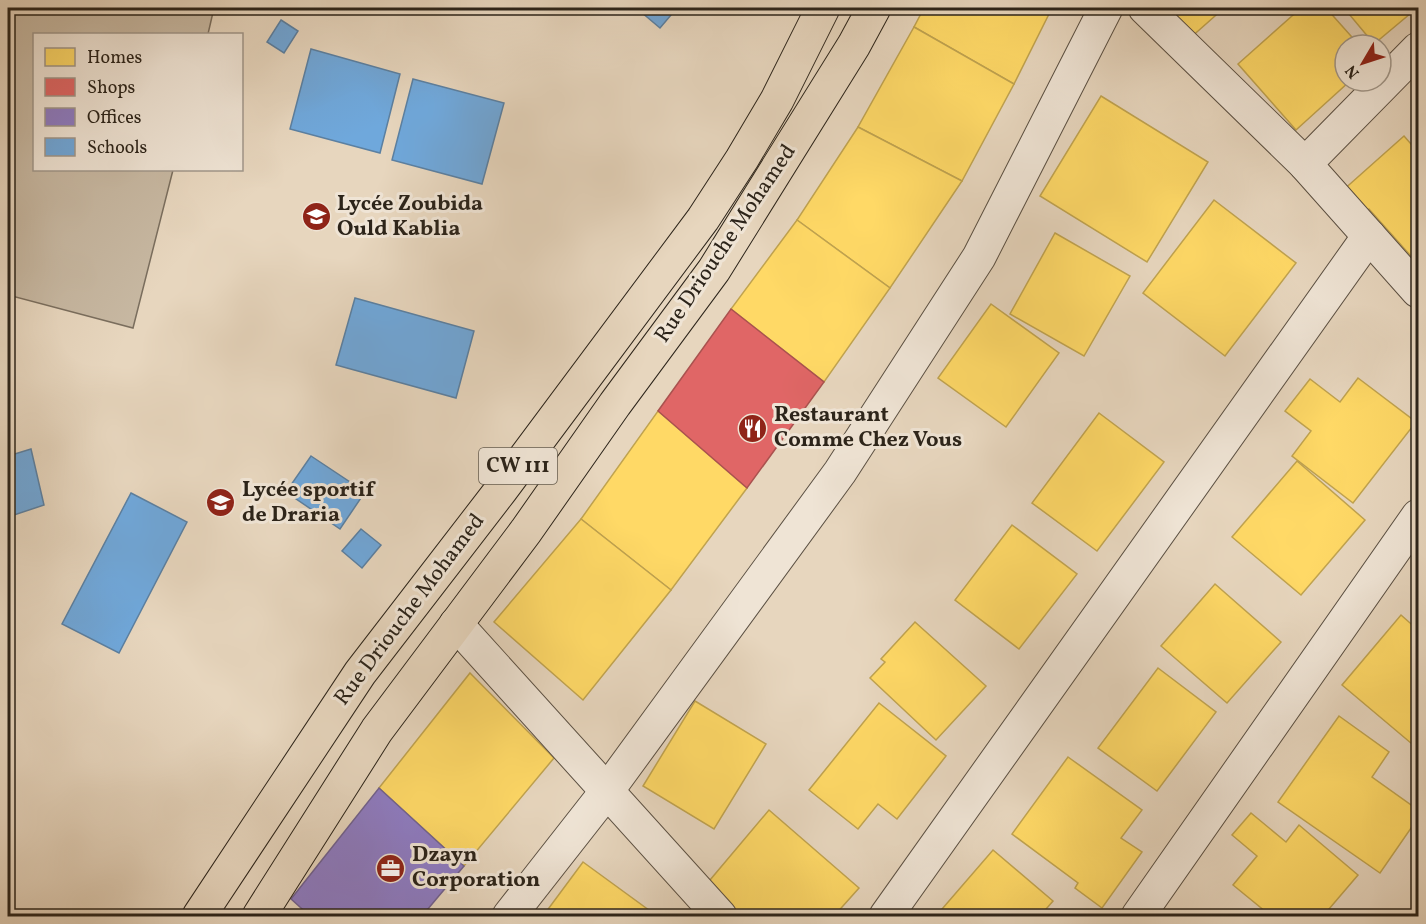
<svg xmlns="http://www.w3.org/2000/svg" width="1426" height="924" font-family="Vollkorn,serif">
	<style>
		.green { fill: #c7b8a2; stroke: #7a6e5e; stroke-width: 1.5 }
		.homes { fill: #ffd966; stroke: #c0a34f; stroke-width: 1.5 }
		.shops { fill: #e06666; stroke: #aa524f; stroke-width: 1.5 }
		.offices { fill: #8e7cc3; stroke: #716290; stroke-width: 1.5 }
		.schools { fill: #6fa8dc; stroke: #5b80a2; stroke-width: 1.5 }
		.lines { fill: none; stroke-linecap: round; stroke-linejoin: round }
		.minor-casing { stroke: #5b5043; stroke-width: 35 }
		.major-casing { stroke: #2c241a; stroke-width: 35 }
		.minor { stroke: #efe4d5; stroke-width: 33 }
		.major { stroke: #e7d6be; stroke-width: 33 }
		.labels { text-anchor: middle; dominant-baseline: central; stroke-width: 6; stroke-linejoin: round; paint-order: stroke }
		.shield { fill: #efe4d5; stroke: #665e52; stroke-width: 1.5 }
		.shield-label { font-size: 21px; font-weight: bold; fill: #2c241a }
		.poi-label { font-size: 22px; font-weight: bold; fill: #2c241a; stroke: #efe4d5; text-anchor: start }
		.street-label { font-size: 22px; fill: #2c241a; stroke: #efe4d5 }
	</style>
	<rect width="100%" height="100%" fill="#e7d6be"/>
	<filter id="stains"><feTurbulence type="fractalNoise" baseFrequency=".00333" numOctaves="4"/><feColorMatrix values="0 0 0 0 .2 0 0 0 0 .09 0 0 0 0 .02 0 0 0 .5 -.17"/></filter>
	<radialGradient id="worn" r=".72"><stop offset=".6" stop-color="#630" stop-opacity="0"/><stop offset="1" stop-color="#630" stop-opacity=".3"/></radialGradient>
	<!-- green -->
	<path class="green" d="M8,8H214L208,34H34V170H173L133,328L8,295Z"/>
	<!-- homes -->
	<g class="homes">
		<path d="M924,8H1052L1014,84L914,27Z"/>
		<path d="M1161,8H1224L1189,39Z"/>
		<path d="M1301,8H1326L1359,45H1345V81H1350L1296,130L1238,64Z"/>
		<path d="M1344,8H1417L1374,44Z"/>
		<path d="M914,27L1014,84L962,181L858,127Z"/>
		<path d="M1101,96L1208,162L1147,262L1040,196Z"/>
		<path d="M858,127L962,181L890,288L797,220Z"/>
		<path d="M1404,136L1418,152V264L1369,209L1362,216L1341,192Z"/>
		<path d="M1214,200L1296,263L1225,356L1143,293Z"/>
		<path d="M797,220L890,288L824,382L731,309Z"/>
		<path d="M1055,233L1130,276L1084,356L1010,314Z"/>
		<path d="M991,304L1059,353L1006,427L938,378Z"/>
		<path d="M1358,378L1416,422L1353,503L1292,456L1311,431L1285,411L1310,379L1340,402Z"/>
		<path d="M658,411L747,488L671,590L581,519Z"/>
		<path d="M1099,413L1164,462L1097,551L1032,503Z"/>
		<path d="M1297,461L1365,520L1301,595L1232,537Z"/>
		<path d="M581,519L671,590L583,700L494,622Z"/>
		<path d="M1012,525L1077,574L1019,649L955,600Z"/>
		<path d="M1215,584L1281,642L1227,703L1161,646Z"/>
		<path d="M1401,615L1418,630V749L1342,685Z"/>
		<path d="M915,622L986,686L936,740L870,678L885,662L881,659Z"/>
		<path d="M1158,668L1216,712L1157,791L1098,748Z"/>
		<path d="M470,673L554,758L464,866L379,788Z"/>
		<path d="M695,701L766,744L714,829L643,786Z"/>
		<path d="M879,703L946,756L897,819L878,804L858,829L809,790Z"/>
		<path d="M1339,716L1389,752L1372,777L1418,810V818L1380,873L1278,802Z"/>
		<path d="M1068,757L1142,810L1121,838L1142,852L1102,908L1075,888L1078,883L1012,834Z"/>
		<path d="M769,810L859,888L834,916H741L705,886Z"/>
		<path d="M1251,813L1286,842L1299,825L1358,875L1323,916H1271L1233,885L1257,856L1232,835Z"/>
		<path d="M993,850L1053,901L1040,916H936Z"/>
		<path d="M583,862L657,916H543Z"/>
	</g>
	<!-- shops -->
	<path class="shops" d="M731,309L824,382L747,488L658,411Z"/>
	<!-- offices -->
	<path class="offices" d="M379,788L464,866L422,916H310L291,899Z"/>
	<!-- schools -->
	<g class="schools">
		<path d="M645,8H677L660,28L641,12Z"/>
		<path d="M281,20L298,31L284,53L267,42Z"/>
		<path d="M311,49L400,74L380,153L290,129Z"/>
		<path d="M413,79L504,103L482,184L392,160Z"/>
		<path d="M355,298L474,331L456,398L336,365Z"/>
		<path d="M31,449L44,505L8,517V456Z"/>
		<path d="M311,456L365,492L340,529L286,492Z"/>
		<path d="M131,493L187,522L119,653L62,624Z"/>
		<path d="M361,529L381,545L362,568L342,551Z"/>
	</g>
	<g class="lines">
		<defs>
			<g id="minor">
				<path d="M1145,8L1305,164L1418,291"/>
				<path d="M1305,164L1418,49"/>
				<path d="M456,624L720,916"/>
				<path d="M509,916L607,791L840,472L979,257L1106,8"/>
				<path d="M886,916L1369,236"/>
				<path d="M1138,916L1418,516"/>
			</g>
			<g id="major">
				<path d="M199,916L360,673L501,490L703,219L742,159L777,100L823,8"/>
				<path d="M259,916L377,730L526,531L615,404L714,270L854,45L874,8"/>
			</g>
		</defs>
		<!-- minor casing -->
		<use href="#minor" class="minor-casing"/>
		<!-- major casing -->
		<use href="#major" class="major-casing"/>
		<!-- minor -->
		<use href="#minor" class="minor"/>
		<!-- major -->
		<use href="#major" class="major"/>
	</g>
	<!-- icons -->
	<defs>
		<symbol id="school-disc" viewBox="-11 -11 22 22"><circle r="9.5" fill="#8f2418" stroke="#efe4d5"/><path d="M0-5L7-2L0 1L-7-2ZM-4 1L0 2.5L4 1V4Q0 6-4 4Z" fill="#fff"/></symbol>
		<symbol id="restaurant-disc" viewBox="-11 -11 22 22"><circle r="9.5" fill="#8f2418" stroke="#efe4d5"/><path d="M-5-6h1v4h1v-4h1v4h1v-4h1v5L-1.5 .5V6h-2V.5L-5-1ZM5-6V6H3V1.5H1.5Q1.5-4 5-6Z" fill="#fff"/></symbol>
		<symbol id="office-disc" viewBox="-11 -11 22 22"><circle r="9.5" fill="#8f2418" stroke="#efe4d5"/><path d="M-6-3h4V-5.5h4V-3h4V5H-6ZM-1-4.5V-3h2v-1.5ZM-6 0V1H6V0Z" fill="#fff"/></symbol>
	</defs>
	<g fill-rule="evenodd">
		<use href="#school-disc" x="300" y="200" width="33" height="33"/>
		<use href="#restaurant-disc" x="736" y="412" width="33" height="33"/>
		<use href="#school-disc" x="204" y="486" width="33" height="33"/>
		<use href="#office-disc" x="374" y="852" width="33" height="33"/>
	</g>
	<g class="labels">
		<!-- shield labels -->
		<rect class="shield" x="479" y="448" width="78" height="36" rx="4.5"/>
		<g class="shield-label">
			<text x="518" y="466">CW 111</text>
		</g>
		<!-- poi labels -->
		<g class="poi-label">
			<text x="337" y="204">Lycée Zoubida<tspan x="337" dy="25">Ould Kablia</tspan></text>
			<text x="774" y="415">Restaurant<tspan x="774" dy="25">Comme Chez Vous</tspan></text>
			<text x="242" y="490">Lycée sportif<tspan x="242" dy="25">de Draria</tspan></text>
			<text x="412" y="855">Dzayn<tspan x="412" dy="25">Corporation</tspan></text>
		</g>
		<!-- street labels -->
		<g class="street-label">
			<text transform="translate(726 244) rotate(-56)">Rue Driouche Mohamed</text>
			<text transform="translate(410 610) rotate(-53)">Rue Driouche Mohamed</text>
		</g>
	</g>
	<!-- margin -->
	<rect width="1426" height="924" fill="none" stroke="#e7d6be" stroke-width="30"/>
	<rect x="9" y="9" width="1408" height="906" fill="none" stroke="#2c241a" stroke-width="3"/>
	<rect x="15" y="15" width="1396" height="894" fill="none" stroke="#2c241a" stroke-width="1.5"/>
	<!-- legend -->
	<rect x="33" y="33" width="210" height="138" fill="#efe4d5" stroke="#a1978a" stroke-width="1.5"/>
	<rect x="45" y="48" width="30" height="18" fill="#ffd966" stroke="#a1978a" stroke-width="1.5"/>
	<text x="87" y="63" font-size="18" fill="#2c241a">Homes</text>
	<rect x="45" y="78" width="30" height="18" fill="#e06666" stroke="#a1978a" stroke-width="1.5"/>
	<text x="87" y="93" font-size="18" fill="#2c241a">Shops</text>
	<rect x="45" y="108" width="30" height="18" fill="#8e7cc3" stroke="#a1978a" stroke-width="1.5"/>
	<text x="87" y="123" font-size="18" fill="#2c241a">Offices</text>
	<rect x="45" y="138" width="30" height="18" fill="#6fa8dc" stroke="#a1978a" stroke-width="1.5"/>
	<text x="87" y="153" font-size="18" fill="#2c241a">Schools</text>
	<!-- north arrow -->
	<g transform="translate(1363 63) rotate(231)"><circle r="28" fill="#efe4d5" stroke="#a1978a" stroke-width="1.5"/>
	<path d="M0-4.5L10 22L0 15L-10 22Z" fill="#8f2418"/>
	<text y="-9" font-size="16" font-weight="bold" text-anchor="middle" fill="#2c241a">N</text>
	</g>
	<rect width="100%" height="100%" filter="url(#stains)"/>
	<rect width="100%" height="100%" fill="url(#worn)"/>
</svg>
